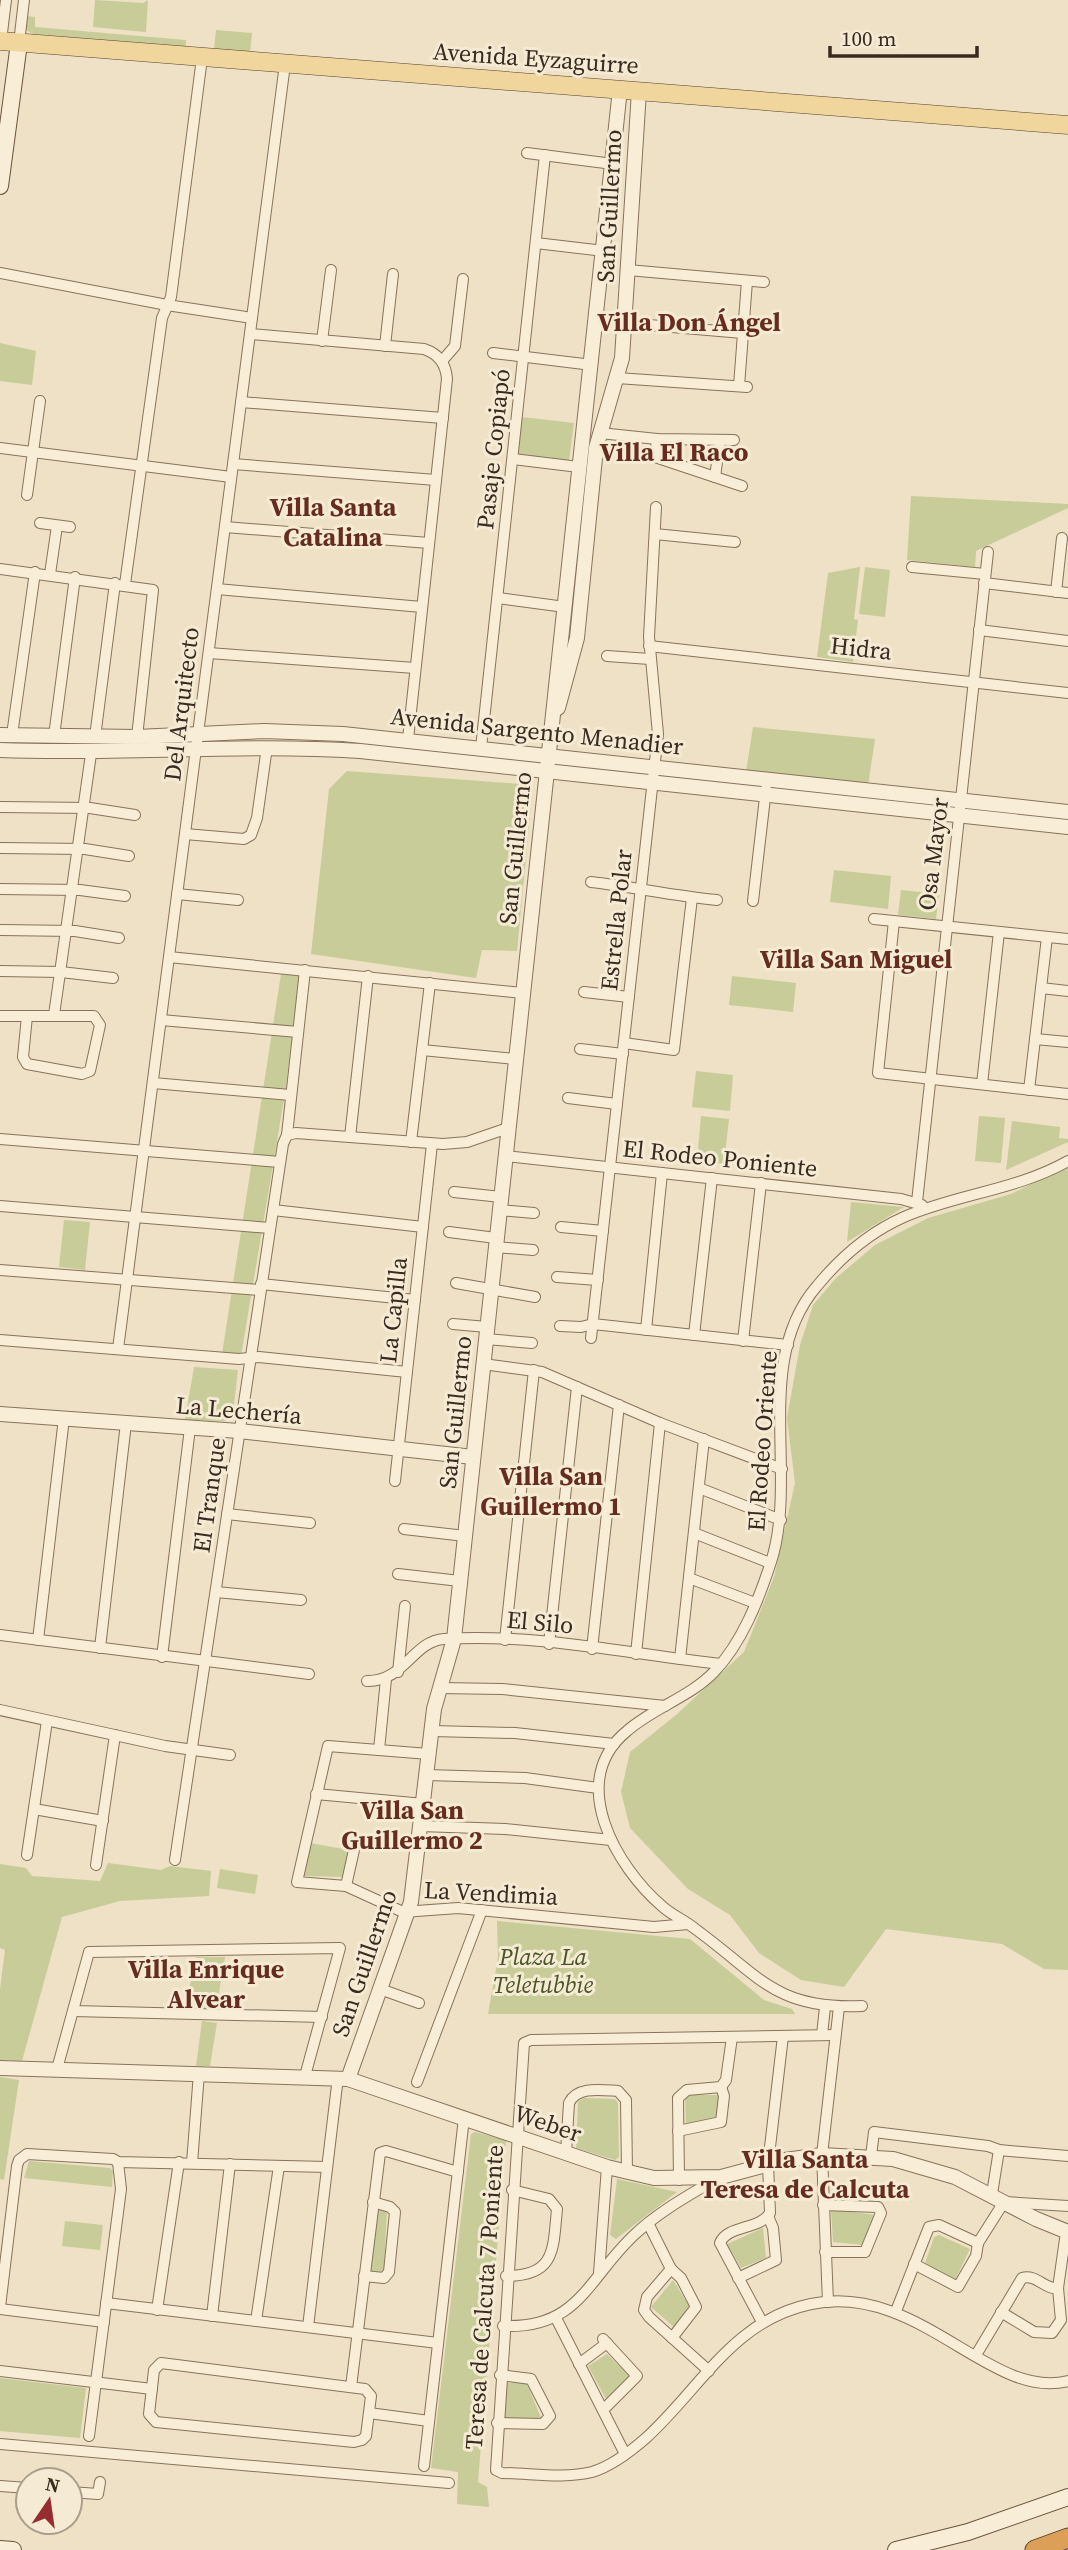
<svg xmlns="http://www.w3.org/2000/svg" width="1068" height="2550" font-family="'Source Serif 4',serif">
	<style>
		.green { fill: #c7cc99 }
		.lines { fill: none; stroke-linecap: round; stroke-linejoin: round }
		.minor-casing { stroke: #88725b; stroke-width: 12 }
		.tertiary-casing { stroke: #88725b; stroke-width: 16 }
		.secondary-casing { stroke: #6a533e; stroke-width: 18 }
		.primary-casing { stroke: #56412f; stroke-width: 19 }
		.motorway-casing { stroke: #56412f; stroke-width: 21 }
		.minor { stroke: #f8eed8; stroke-width: 10 }
		.tertiary { stroke: #f8eed8; stroke-width: 14 }
		.secondary { stroke: #f8eed8; stroke-width: 16 }
		.primary { stroke: #f0d59d; stroke-width: 18 }
		.motorway { stroke: #db9f57; stroke-width: 19 }
		.labels { text-anchor: middle; dominant-baseline: central; stroke-width: 6; stroke-linejoin: round; paint-order: stroke }
		.street-label { font-size: 24px; fill: #392b1f; stroke: #f5ebd4 }
		.park-label { font-size: 24px; font-style: italic; fill: #4a5526; stroke: #f5ebd4 }
		.neighbourhood-label { font-size: 26px; font-weight: bold; fill: #652c1f; stroke: #f5ebd4 }
	</style>
	<rect width="100%" height="100%" fill="#eee1c5"/>
	<!-- green -->
	<g class="green">
		<path d="M95,0L143,3L148,0L146,32L93,27Z"/>
		<path d="M27,16L35,17V27L186,40V47L33,34L26,30Z"/>
		<path d="M216,30L252,33L250,53L214,49Z"/>
		<path d="M0,343L36,351L32,385L0,381Z"/>
		<path d="M522,417L574,423L569,461L518,455Z"/>
		<path d="M911,496L1068,504V508L976,551L975,567L907,560Z"/>
		<path d="M860,567L854,619L858,620L853,662L817,657L828,573Z"/>
		<path d="M865,567L890,570L885,617L859,614Z"/>
		<path d="M753,727L875,739L868,786L746,772Z"/>
		<path d="M347,771L533,785L517,951L482,950L476,978L311,954L329,789Z"/>
		<path d="M834,870L891,876L888,909L830,902Z"/>
		<path d="M901,890L939,894L936,919L898,915Z"/>
		<path d="M281,974L299,976L286,1087L241,1356L222,1354Z"/>
		<path d="M732,976L796,983L793,1012L729,1005Z"/>
		<path d="M696,1071L733,1075L730,1111L692,1107Z"/>
		<path d="M701,1116L729,1119L724,1164L697,1161Z"/>
		<path d="M979,1116L1005,1118L1001,1163L975,1161Z"/>
		<path d="M1012,1121L1060,1127L1059,1138L1068,1139V1142L1006,1170Z"/>
		<path d="M1068,1166V1970L1044,1969L1002,1944L886,1929L844,1987L801,1980L759,1953L730,1915L688,1889L630,1828L621,1792L630,1752L676,1715L744,1652L774,1577L795,1483L787,1418L800,1345L813,1305L836,1278L875,1245L928,1218L1011,1194Z"/>
		<path d="M851,1202L904,1207L847,1242Z"/>
		<path d="M64,1220L90,1222L85,1270L59,1267Z"/>
		<path d="M194,1367L238,1370L233,1413L227,1421L185,1420Z"/>
		<path d="M310,1843L349,1850L343,1877L303,1876Z"/>
		<path d="M108,1863L161,1870L170,1866L211,1871L209,1896L120,1901L62,1917L22,2061L0,2060V1989L5,1950L0,1948V1864L26,1868L32,1876L100,1881Z"/>
		<path d="M220,1869L258,1875L255,1894L217,1888Z"/>
		<path d="M497,1921L690,1939L764,2000L792,2009L795,2014H488L498,1958Z"/>
		<path d="M196,1957H225L216,2010L185,2008Z"/>
		<path d="M202,2021L217,2023L210,2066H196Z"/>
		<path d="M0,2077L19,2080L4,2180L0,2179Z"/>
		<path d="M685,2095H719L716,2120L686,2125Z"/>
		<path d="M584,2098L615,2099L618,2103L619,2157L615,2160L576,2148L578,2102Z"/>
		<path d="M475,2132L506,2140L478,2482L487,2487L489,2507L457,2504L458,2472L431,2468L471,2134Z"/>
		<path d="M29,2161L110,2168L113,2171L112,2187L24,2178Z"/>
		<path d="M617,2179L677,2192L616,2239L610,2235Z"/>
		<path d="M387,2208L384,2272L371,2271L378,2210Z"/>
		<path d="M831,2209L875,2215L863,2245L833,2242Z"/>
		<path d="M65,2221L103,2225L100,2250L62,2246Z"/>
		<path d="M763,2228L766,2258L741,2268L727,2244Z"/>
		<path d="M939,2235L970,2249L955,2280L925,2263L934,2237Z"/>
		<path d="M673,2280L689,2306L674,2327L651,2307Z"/>
		<path d="M607,2354L631,2377L606,2399L588,2366Z"/>
		<path d="M0,2378L86,2388L80,2438L0,2431Z"/>
		<path d="M526,2382L542,2420H503L505,2383Z"/>
	</g>
	<g class="lines">
		<defs>
			<g id="minor">
				<path d="M1,41L6,0"/>
				<path d="M19,43L24,0"/>
				<path d="M527,153L613,164"/>
				<path d="M536,243L604,251"/>
				<path d="M628,270L764,282"/>
				<path d="M0,273L167,305L252,318"/>
				<path d="M625,323L743,333"/>
				<path d="M250,334L424,349C439,354 446,364 447,379L408,739"/>
				<path d="M322,341L331,270"/>
				<path d="M385,346L393,274"/>
				<path d="M493,353L592,365"/>
				<path d="M442,361L455,346L463,279"/>
				<path d="M617,378L747,387"/>
				<path d="M739,386L747,281"/>
				<path d="M241,402L443,418"/>
				<path d="M600,433L657,439L734,440"/>
				<path d="M657,439L655,457L742,486"/>
				<path d="M0,448L231,477"/>
				<path d="M513,459L579,467"/>
				<path d="M233,464L436,480"/>
				<path d="M715,477L720,440"/>
				<path d="M27,495L40,401"/>
				<path d="M40,523L70,527"/>
				<path d="M225,527L429,543"/>
				<path d="M655,534L735,542"/>
				<path d="M912,567L985,574"/>
				<path d="M0,569L153,590L137,737"/>
				<path d="M50,574L57,526"/>
				<path d="M984,583L1068,593"/>
				<path d="M125,584L162,318L171,297L202,58"/>
				<path d="M217,589L422,607"/>
				<path d="M1056,592L1062,538"/>
				<path d="M498,598L565,607"/>
				<path d="M979,630L1068,641"/>
				<path d="M649,646L1068,693"/>
				<path d="M209,653L415,668"/>
				<path d="M607,656L650,659"/>
				<path d="M12,735L35,572"/>
				<path d="M54,736L75,577"/>
				<path d="M95,737L115,583"/>
				<path d="M481,748L545,155"/>
				<path d="M0,807L90,808L135,815"/>
				<path d="M185,834L244,839L251,835L257,818L267,747"/>
				<path d="M0,848L85,849L129,856"/>
				<path d="M591,882C634,887 674,896 717,900"/>
				<path d="M0,889L80,890L125,896"/>
				<path d="M177,894L238,900"/>
				<path d="M753,901L766,789"/>
				<path d="M874,919L1068,939"/>
				<path d="M894,921L878,1073L1068,1094"/>
				<path d="M0,930L75,931L119,938"/>
				<path d="M169,957L522,993"/>
				<path d="M0,971L61,972L113,978"/>
				<path d="M1041,988L1068,991"/>
				<path d="M584,992L629,997"/>
				<path d="M54,1015L91,754"/>
				<path d="M0,1016H94L100,1025L90,1071L82,1074L27,1064L23,1057L27,1016"/>
				<path d="M161,1020L298,1032"/>
				<path d="M1035,1039L1068,1042"/>
				<path d="M624,1043L674,1050L692,898"/>
				<path d="M580,1049L623,1054"/>
				<path d="M422,1050L515,1059"/>
				<path d="M153,1083L290,1095"/>
				<path d="M982,1084L999,932"/>
				<path d="M1029,1090L1047,937"/>
				<path d="M568,1098L617,1104"/>
				<path d="M287,1135L296,1133L443,1144L467,1142L508,1128"/>
				<path d="M350,1137L368,976"/>
				<path d="M0,1139L280,1162"/>
				<path d="M411,1142L430,983"/>
				<path d="M505,1156L901,1199L922,1205"/>
				<path d="M454,1192L501,1197"/>
				<path d="M917,1202L988,552"/>
				<path d="M0,1206L270,1228"/>
				<path d="M273,1210L423,1227"/>
				<path d="M499,1210L534,1213"/>
				<path d="M561,1227L603,1231"/>
				<path d="M449,1232L496,1238"/>
				<path d="M495,1247L533,1250"/>
				<path d="M0,1270L260,1290"/>
				<path d="M557,1277L598,1280"/>
				<path d="M456,1283L535,1297"/>
				<path d="M261,1284L415,1300"/>
				<path d="M453,1324L487,1327"/>
				<path d="M560,1326L581,1327L593,1324L788,1345"/>
				<path d="M646,1330L662,1173"/>
				<path d="M694,1335L712,1178"/>
				<path d="M591,1338L658,734L649,637L656,507"/>
				<path d="M486,1339L532,1343"/>
				<path d="M0,1340L239,1359L259,1357L407,1372"/>
				<path d="M743,1341L761,1183"/>
				<path d="M118,1349L285,64"/>
				<path d="M483,1364L542,1372L660,1423L782,1469"/>
				<path d="M395,1481L432,1144"/>
				<path d="M699,1488L781,1520"/>
				<path d="M227,1514L310,1523"/>
				<path d="M404,1529L465,1536"/>
				<path d="M694,1533L770,1563"/>
				<path d="M398,1574L460,1581"/>
				<path d="M689,1578L755,1603"/>
				<path d="M216,1592L301,1600"/>
				<path d="M0,1635L309,1674"/>
				<path d="M38,1640L64,1418"/>
				<path d="M505,1640L534,1370"/>
				<path d="M549,1644L577,1387"/>
				<path d="M100,1648L126,1423"/>
				<path d="M592,1649L619,1405"/>
				<path d="M636,1654L660,1423"/>
				<path d="M162,1657L190,1428"/>
				<path d="M680,1659L704,1439"/>
				<path d="M398,1672L405,1606"/>
				<path d="M367,1681C404,1682 413,1641 444,1639C536,1633 630,1654 721,1664"/>
				<path d="M439,1688L502,1689L665,1706"/>
				<path d="M0,1710L165,1746L230,1755"/>
				<path d="M432,1731L515,1733L614,1744"/>
				<path d="M379,1750L386,1679"/>
				<path d="M429,1754L328,1746L297,1882L346,1886L403,1912L458,1908L654,1927L688,1924"/>
				<path d="M427,1775L525,1778L598,1788"/>
				<path d="M316,1794L424,1804"/>
				<path d="M34,1809L103,1821"/>
				<path d="M421,1826L505,1829L611,1840"/>
				<path d="M27,1855L47,1721"/>
				<path d="M175,1860L283,1144L287,1135L305,970"/>
				<path d="M96,1865L115,1735"/>
				<path d="M346,1886L356,1841"/>
				<path d="M380,1989L419,2003"/>
				<path d="M862,2006C774,2010 758,1974 694,1928C684,1920 672,1915 663,1907C616,1867 566,1781 627,1731C653,1708 690,1697 714,1672C742,1643 759,1599 771,1562C799,1475 752,1361 817,1286C840,1258 870,1232 904,1217C957,1194 1017,1190 1068,1161"/>
				<path d="M73,2011L322,2017"/>
				<path d="M822,2035L825,2007"/>
				<path d="M835,2035L531,2040L524,2043L496,2470L502,2473C530,2473 564,2479 592,2472C612,2466 630,2452 646,2438C701,2388 733,2320 811,2304C919,2282 990,2401 1068,2381"/>
				<path d="M57,2069L89,1952L340,1948L305,2076"/>
				<path d="M417,2082L482,1910"/>
				<path d="M721,2087L726,2080L732,2037"/>
				<path d="M678,2131L721,2122L724,2096L721,2087"/>
				<path d="M566,2153L569,2103C577,2086 601,2090 618,2091L626,2100L627,2172"/>
				<path d="M871,2156L874,2132L988,2146L999,2150L1068,2156"/>
				<path d="M192,2163L199,2073"/>
				<path d="M679,2180L678,2098L687,2090L721,2087"/>
				<path d="M992,2194L999,2150"/>
				<path d="M823,2205L878,2207L881,2213L865,2252H825"/>
				<path d="M648,2223L671,2269"/>
				<path d="M978,2243L1004,2202L1068,2206"/>
				<path d="M914,2264L958,2287L976,2256L978,2243"/>
				<path d="M671,2269L647,2297L644,2310L649,2317L709,2371"/>
				<path d="M671,2269L681,2278L696,2307L672,2338"/>
				<path d="M599,2273L607,2167"/>
				<path d="M364,2276L384,2278L389,2272L395,2212L390,2207L373,2202"/>
				<path d="M506,2276C556,2276 553,2249 557,2209L549,2199L512,2190"/>
				<path d="M738,2278L776,2260L773,2228L768,2216"/>
				<path d="M1058,2288L1066,2232"/>
				<path d="M828,2302L822,2155L839,2007"/>
				<path d="M106,2303L438,2343"/>
				<path d="M0,2307L17,2166L19,2160L27,2154L113,2159L118,2162L327,2167"/>
				<path d="M0,2309L104,2322"/>
				<path d="M157,2310L179,2162"/>
				<path d="M896,2311L929,2227L939,2225L978,2243"/>
				<path d="M1001,2312L1034,2332L1052,2333L1061,2320L1058,2288"/>
				<path d="M212,2316L230,2164"/>
				<path d="M556,2318L625,2454"/>
				<path d="M256,2321L279,2166"/>
				<path d="M762,2322L720,2243C727,2225 760,2230 770,2213L768,2164L783,2036"/>
				<path d="M503,2326C578,2329 587,2280 633,2236C658,2212 689,2195 718,2178"/>
				<path d="M308,2327L338,2077"/>
				<path d="M603,2339L637,2376L603,2410"/>
				<path d="M976,2355L1022,2278C1037,2274 1045,2290 1058,2288"/>
				<path d="M161,2363L365,2389L371,2396L366,2436L362,2440L354,2442L156,2422L149,2414L154,2370Z"/>
				<path d="M579,2364L607,2343"/>
				<path d="M0,2371L152,2389"/>
				<path d="M351,2387L380,2153L386,2151L458,2172"/>
				<path d="M369,2413L429,2421"/>
				<path d="M497,2423L543,2424L550,2416L531,2379L500,2375"/>
				<path d="M89,2436L121,2189L118,2162"/>
				<path d="M0,2444L449,2483"/>
				<path d="M424,2466L464,2118"/>
				<path d="M0,2486L28,2488"/>
				<path d="M70,2492L98,2494L100,2482"/>
			</g>
			<g id="tertiary">
				<path d="M558,708L577,638L596,448L622,358L639,91"/>
				<path d="M0,735L137,737L264,731L343,734L1068,812"/>
				<path d="M0,750C120,755 240,743 360,751L1068,827"/>
				<path d="M0,1414L239,1431L473,1457"/>
				<path d="M0,2068L348,2079L607,2167L654,2178L721,2177L785,2160L822,2155L893,2159L955,2177L1036,2219L1068,2232"/>
				<path d="M348,2079L411,1902L434,1709L454,1639L620,89"/>
			</g>
			<g id="secondary">
				<path d="M0,186L19,43"/>
				<path d="M0,2549L13,2550"/>
				<path d="M896,2550L968,2532L1068,2497"/>
			</g>
			<path id="primary" d="M0,41L1068,125"/>
			<path id="motorway" d="M1035,2550L1068,2538"/>
		</defs>
		<!-- minor casing -->
		<use href="#minor" class="minor-casing"/>
		<!-- tertiary casing -->
		<use href="#tertiary" class="tertiary-casing"/>
		<!-- secondary casing -->
		<use href="#secondary" class="secondary-casing"/>
		<!-- primary casing -->
		<use href="#primary" class="primary-casing"/>
		<!-- motorway casing -->
		<use href="#motorway" class="motorway-casing"/>
		<!-- minor -->
		<use href="#minor" class="minor"/>
		<!-- tertiary -->
		<use href="#tertiary" class="tertiary"/>
		<!-- secondary -->
		<use href="#secondary" class="secondary"/>
		<!-- primary -->
		<use href="#primary" class="primary"/>
		<!-- motorway -->
		<use href="#motorway" class="motorway"/>
	</g>
	<g class="labels">
		<!-- street labels -->
		<g class="street-label">
			<text transform="translate(536 58) rotate(4)">Avenida Eyzaguirre</text>
			<text transform="translate(609 206) rotate(-87)">San Guillermo</text>
			<text transform="translate(493 449) rotate(-84)">Pasaje Copiapó</text>
			<text transform="translate(861 648) rotate(6)">Hidra</text>
			<text transform="translate(181 704) rotate(-83)">Del Arquitecto</text>
			<text transform="translate(537 731) rotate(6)">Avenida Sargento Menadier</text>
			<text transform="translate(515 848) rotate(-84)">San Guillermo</text>
			<text transform="translate(933 854) rotate(-83)">Osa Mayor</text>
			<text transform="translate(616 920) rotate(-84)">Estrella Polar</text>
			<text transform="translate(720 1158) rotate(6)">El Rodeo Poniente</text>
			<text transform="translate(393 1310) rotate(-84)">La Capilla</text>
			<text transform="translate(239 1410) rotate(5)">La Lechería</text>
			<text transform="translate(455 1412) rotate(-84)">San Guillermo</text>
			<text transform="translate(762 1441) rotate(-86)">El Rodeo Oriente</text>
			<text transform="translate(209 1495) rotate(-82)">El Tranque</text>
			<text transform="translate(540 1622) rotate(5)">El Silo</text>
			<text transform="translate(491 1893) rotate(3)">La Vendimia</text>
			<text transform="translate(364 1963) rotate(-71)">San Guillermo</text>
			<text transform="translate(548 2123) rotate(19)">Weber</text>
			<text transform="translate(484 2297) rotate(-86)">Teresa de Calcuta 7 Poniente</text>
		</g>
		<!-- park labels -->
		<g class="park-label">
			<text x="543" y="1956">Plaza La<tspan x="543" dy="28">Teletubbie</tspan></text>
		</g>
		<!-- neighbourhood labels -->
		<g class="neighbourhood-label">
			<text x="689" y="322">Villa Don Ángel</text>
			<text x="674" y="452">Villa El Raco</text>
			<text x="333" y="507">Villa Santa<tspan x="333" dy="30">Catalina</tspan></text>
			<text x="856" y="959">Villa San Miguel</text>
			<text x="551" y="1476">Villa San<tspan x="551" dy="30">Guillermo 1</tspan></text>
			<text x="412" y="1810">Villa San<tspan x="412" dy="30">Guillermo 2</tspan></text>
			<text x="206" y="1969">Villa Enrique<tspan x="206" dy="30">Alvear</tspan></text>
			<text x="805" y="2159">Villa Santa<tspan x="805" dy="30">Teresa de Calcuta</tspan></text>
		</g>
	</g>
	<!-- north arrow -->
	<g transform="translate(49 2501) rotate(13)"><circle r="33" fill="#f5ebd4" stroke="#aa9e8c" stroke-width="2"/>
	<path d="M0-5L12 26L0 18L-12 26Z" fill="#962c2f"/>
	<text y="-10" font-size="19" font-weight="bold" text-anchor="middle" fill="#392b1f">N</text>
	</g>
	<!-- scale -->
	<path d="M830 46v10h147v-10" fill="none" stroke="#392b1f" stroke-width="3.5"/>
	<text x="841" y="46" font-size="21" fill="#392b1f" stroke="#f5ebd4" stroke-width="5" paint-order="stroke">100 m</text>
</svg>
